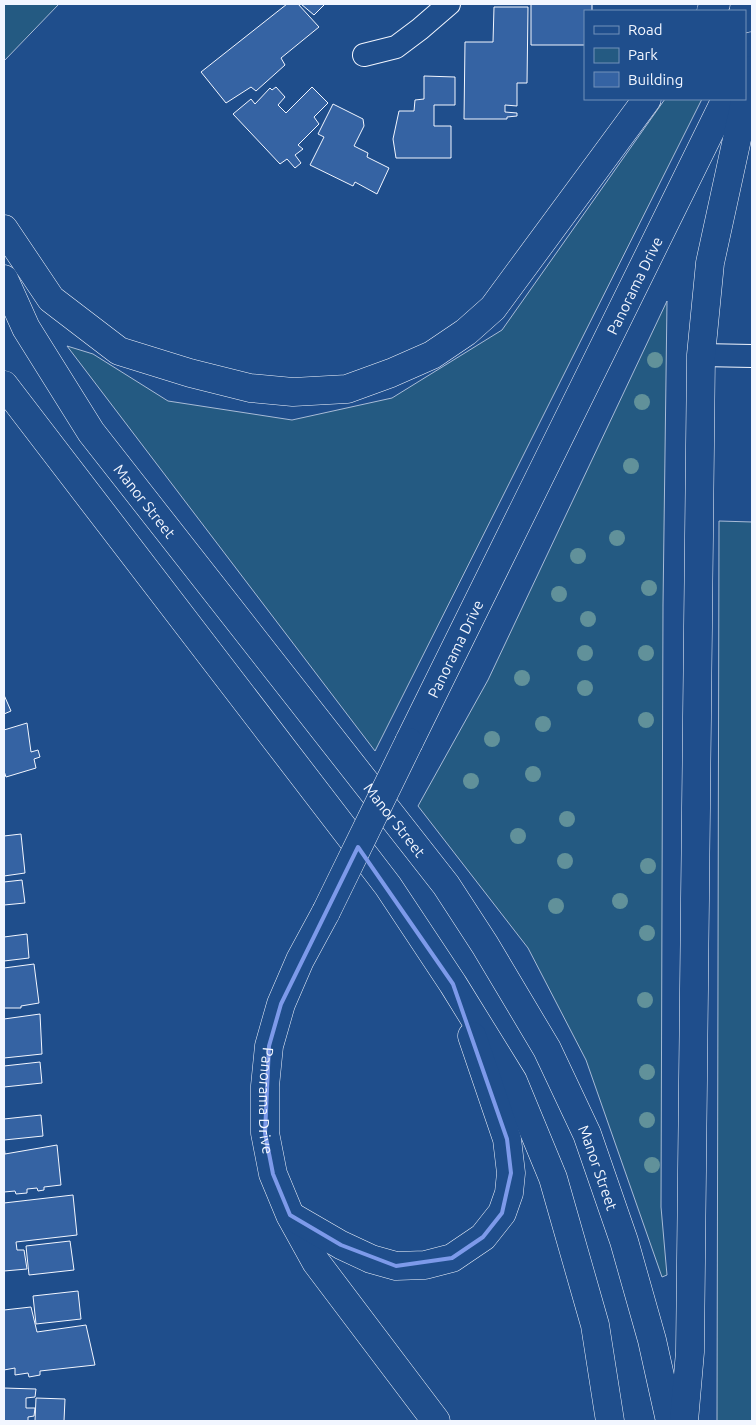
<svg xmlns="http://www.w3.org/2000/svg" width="756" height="1425" font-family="Ubuntu,sans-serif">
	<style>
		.green { fill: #245a82; stroke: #a8bbd7 }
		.building { fill: #3563a3; stroke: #f2f6ff }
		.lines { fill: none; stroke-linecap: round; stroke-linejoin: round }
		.minor-casing { stroke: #f2f6ff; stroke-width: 24 }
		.primary-casing { stroke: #f2f6ff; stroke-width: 29 }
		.minor { stroke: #1f4e8c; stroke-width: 22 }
		.primary { stroke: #1f4e8c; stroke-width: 28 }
		.primary-bridge-casing { stroke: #f2f6ff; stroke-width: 29; stroke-linecap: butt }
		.primary-bridge { stroke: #1f4e8c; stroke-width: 28 }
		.tree { fill: #61919a }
		.marked { fill: none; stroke: #7d9aea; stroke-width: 4; stroke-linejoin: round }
		.labels { text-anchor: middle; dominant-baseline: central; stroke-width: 4; stroke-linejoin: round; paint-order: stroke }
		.street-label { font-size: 15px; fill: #f2f6ff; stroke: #1f4e8c }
	</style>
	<rect width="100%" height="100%" fill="#1f4e8c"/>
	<!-- green -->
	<g class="green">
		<path d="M4,4H59L4,61Z"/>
		<path d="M665,99H702L375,751L67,346L93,354L168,401L292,420L392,398L502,330Z"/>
		<path d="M667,301L663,605L661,1207L667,1275L662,1277L586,1060L528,948L418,806L488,680Z"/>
		<path d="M719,521L752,522V1421H717Z"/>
	</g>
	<!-- building -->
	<g class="building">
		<path d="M287,4H298L319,27L281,58L285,65L256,91L251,87L226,103L201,72Z"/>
		<path d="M301,4H325L314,15Z"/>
		<path d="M531,4H592V11H585V45H531Z"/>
		<path d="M494,7H528L527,83H517V106L505,105V112L517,113V116L507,117V119H464L465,42H493Z"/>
		<path d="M424,76L455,77V105H434V126H451V158H396L393,139L399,111H414L415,100L424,99Z"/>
		<path d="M276,87L285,97L278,105L286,113L312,87L328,103L314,117L319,124L298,145L303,149L295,155L301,163L295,168L287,159L280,164L233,114L251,99L255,104L270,88L272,90Z"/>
		<path d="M333,104L363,119L364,126L354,146L368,153L367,157L389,168L377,194L355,182L353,186L310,165L324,137L318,134Z"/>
		<path d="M4,695L11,711L4,714Z"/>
		<path d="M27,723L31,752L38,750L40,757L34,759L36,768L6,777L4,771V730Z"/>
		<path d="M21,834L25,873L4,876V836Z"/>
		<path d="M22,880L25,903L4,905V882Z"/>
		<path d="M27,934L29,958L4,961V937Z"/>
		<path d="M34,964L39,1003L21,1006V1008H4V968Z"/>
		<path d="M40,1014L42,1054L4,1058V1019Z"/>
		<path d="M40,1062L42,1083L4,1087V1066Z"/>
		<path d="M41,1115L43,1136L4,1140V1119Z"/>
		<path d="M4,1145L5,1154L57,1145L61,1185L44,1187V1190L38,1191L37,1188L27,1189V1193L16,1194L15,1191L4,1192Z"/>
		<path d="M73,1195L77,1235L16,1242L17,1250H24L27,1269L4,1271V1203Z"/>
		<path d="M70,1241L74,1270L29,1275L26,1246Z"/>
		<path d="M78,1291L81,1319L36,1324L33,1296Z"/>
		<path d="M31,1307L37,1332L86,1325L95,1365L40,1371V1375L29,1377L28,1373L15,1375V1368L4,1370V1310Z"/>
		<path d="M4,1388L36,1389L35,1397L26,1398V1408H35L34,1416L28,1417V1421H4Z"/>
		<path d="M36,1398L65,1399L64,1421H35Z"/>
	</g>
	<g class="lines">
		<defs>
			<g id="minor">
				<path d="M364,55L396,47L420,29L449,4"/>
				<path d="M701,355L752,356"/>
			</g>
			<g id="primary">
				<path d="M711,11L716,4"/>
				<path d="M745,61L752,46"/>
				<path d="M4,229L51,299L119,351L190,373L250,388L293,392L347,389L391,373L432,355L466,332L493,308L647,99"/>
				<path id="s1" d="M4,279L26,328L91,432L446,885L485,945L547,1049L587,1134L624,1241L652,1340L670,1421"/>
				<path d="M4,385L388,886L453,984L513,1081L553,1178L595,1325L610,1421"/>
				<path id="s2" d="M409,742L726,99"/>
				<path id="s3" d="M326,912L300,960L281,1004L269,1046L265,1086V1133L273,1174L290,1215L316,1262L436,1421"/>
				<path d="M291,1216L341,1245L371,1259L396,1266L425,1265L452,1258L483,1237L502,1213L509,1193L511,1173L507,1139L472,1036"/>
				<path d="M684,1421L690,1352L701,355L710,263L752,70"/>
			</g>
		</defs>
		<!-- minor casing -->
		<use href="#minor" class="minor-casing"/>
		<!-- primary casing -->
		<use href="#primary" class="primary-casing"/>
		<!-- minor -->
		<use href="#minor" class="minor"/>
		<!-- primary -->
		<use href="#primary" class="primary"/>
		<defs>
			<path id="primary-bridge" d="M326,912L409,742"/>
		</defs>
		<!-- primary-bridge casing -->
		<use href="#primary-bridge" class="primary-bridge-casing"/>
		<!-- primary-bridge -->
		<use href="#primary-bridge" class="primary-bridge"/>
	</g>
	<!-- trees -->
	<g class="tree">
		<circle cx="655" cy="360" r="8"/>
		<circle cx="642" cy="402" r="8"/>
		<circle cx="631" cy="466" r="8"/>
		<circle cx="617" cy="538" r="8"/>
		<circle cx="578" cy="556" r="8"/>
		<circle cx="649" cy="588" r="8"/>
		<circle cx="559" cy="594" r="8"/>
		<circle cx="588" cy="619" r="8"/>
		<circle cx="585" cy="653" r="8"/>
		<circle cx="646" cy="653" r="8"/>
		<circle cx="522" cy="678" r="8"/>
		<circle cx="585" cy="688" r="8"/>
		<circle cx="646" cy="720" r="8"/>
		<circle cx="543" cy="724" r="8"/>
		<circle cx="492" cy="739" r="8"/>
		<circle cx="533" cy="774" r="8"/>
		<circle cx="471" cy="781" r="8"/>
		<circle cx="567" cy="819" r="8"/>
		<circle cx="518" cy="836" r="8"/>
		<circle cx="565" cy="861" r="8"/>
		<circle cx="648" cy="866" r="8"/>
		<circle cx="620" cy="901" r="8"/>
		<circle cx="556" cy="906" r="8"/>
		<circle cx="647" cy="933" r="8"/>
		<circle cx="645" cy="1000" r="8"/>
		<circle cx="647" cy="1072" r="8"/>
		<circle cx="647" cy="1120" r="8"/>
		<circle cx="652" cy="1165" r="8"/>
	</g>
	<!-- marked area -->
	<path class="marked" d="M358,847L453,984L507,1139L511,1173L502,1213L483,1237L452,1258L396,1266L341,1245L290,1215L273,1174L265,1133L269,1046L281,1004Z"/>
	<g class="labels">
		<!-- street labels -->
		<g class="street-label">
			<text stroke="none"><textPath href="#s2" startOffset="509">Panorama Drive</textPath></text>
			<text stroke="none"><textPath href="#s1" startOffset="264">Manor Street</textPath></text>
			<text stroke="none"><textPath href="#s2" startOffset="104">Panorama Drive</textPath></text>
			<text stroke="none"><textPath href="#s1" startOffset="669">Manor Street</textPath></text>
			<text stroke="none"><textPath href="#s3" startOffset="201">Panorama Drive</textPath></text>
			<text stroke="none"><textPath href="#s1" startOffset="1074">Manor Street</textPath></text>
		</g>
	</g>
	<!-- border -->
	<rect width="756" height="1425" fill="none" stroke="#f2f6ff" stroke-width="10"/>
	<!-- legend -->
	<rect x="584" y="10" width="162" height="90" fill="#1f4e8c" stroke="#7391ba"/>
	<rect x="594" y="26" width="25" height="8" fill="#1f4e8c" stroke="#7391ba"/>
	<text x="628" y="35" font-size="15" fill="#f2f6ff">Road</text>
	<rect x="594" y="48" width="25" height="15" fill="#245a82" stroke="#7391ba"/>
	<text x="628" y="60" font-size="15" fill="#f2f6ff">Park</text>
	<rect x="594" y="72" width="25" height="15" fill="#3563a3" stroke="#7391ba"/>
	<text x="628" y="85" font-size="15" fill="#f2f6ff">Building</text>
</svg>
